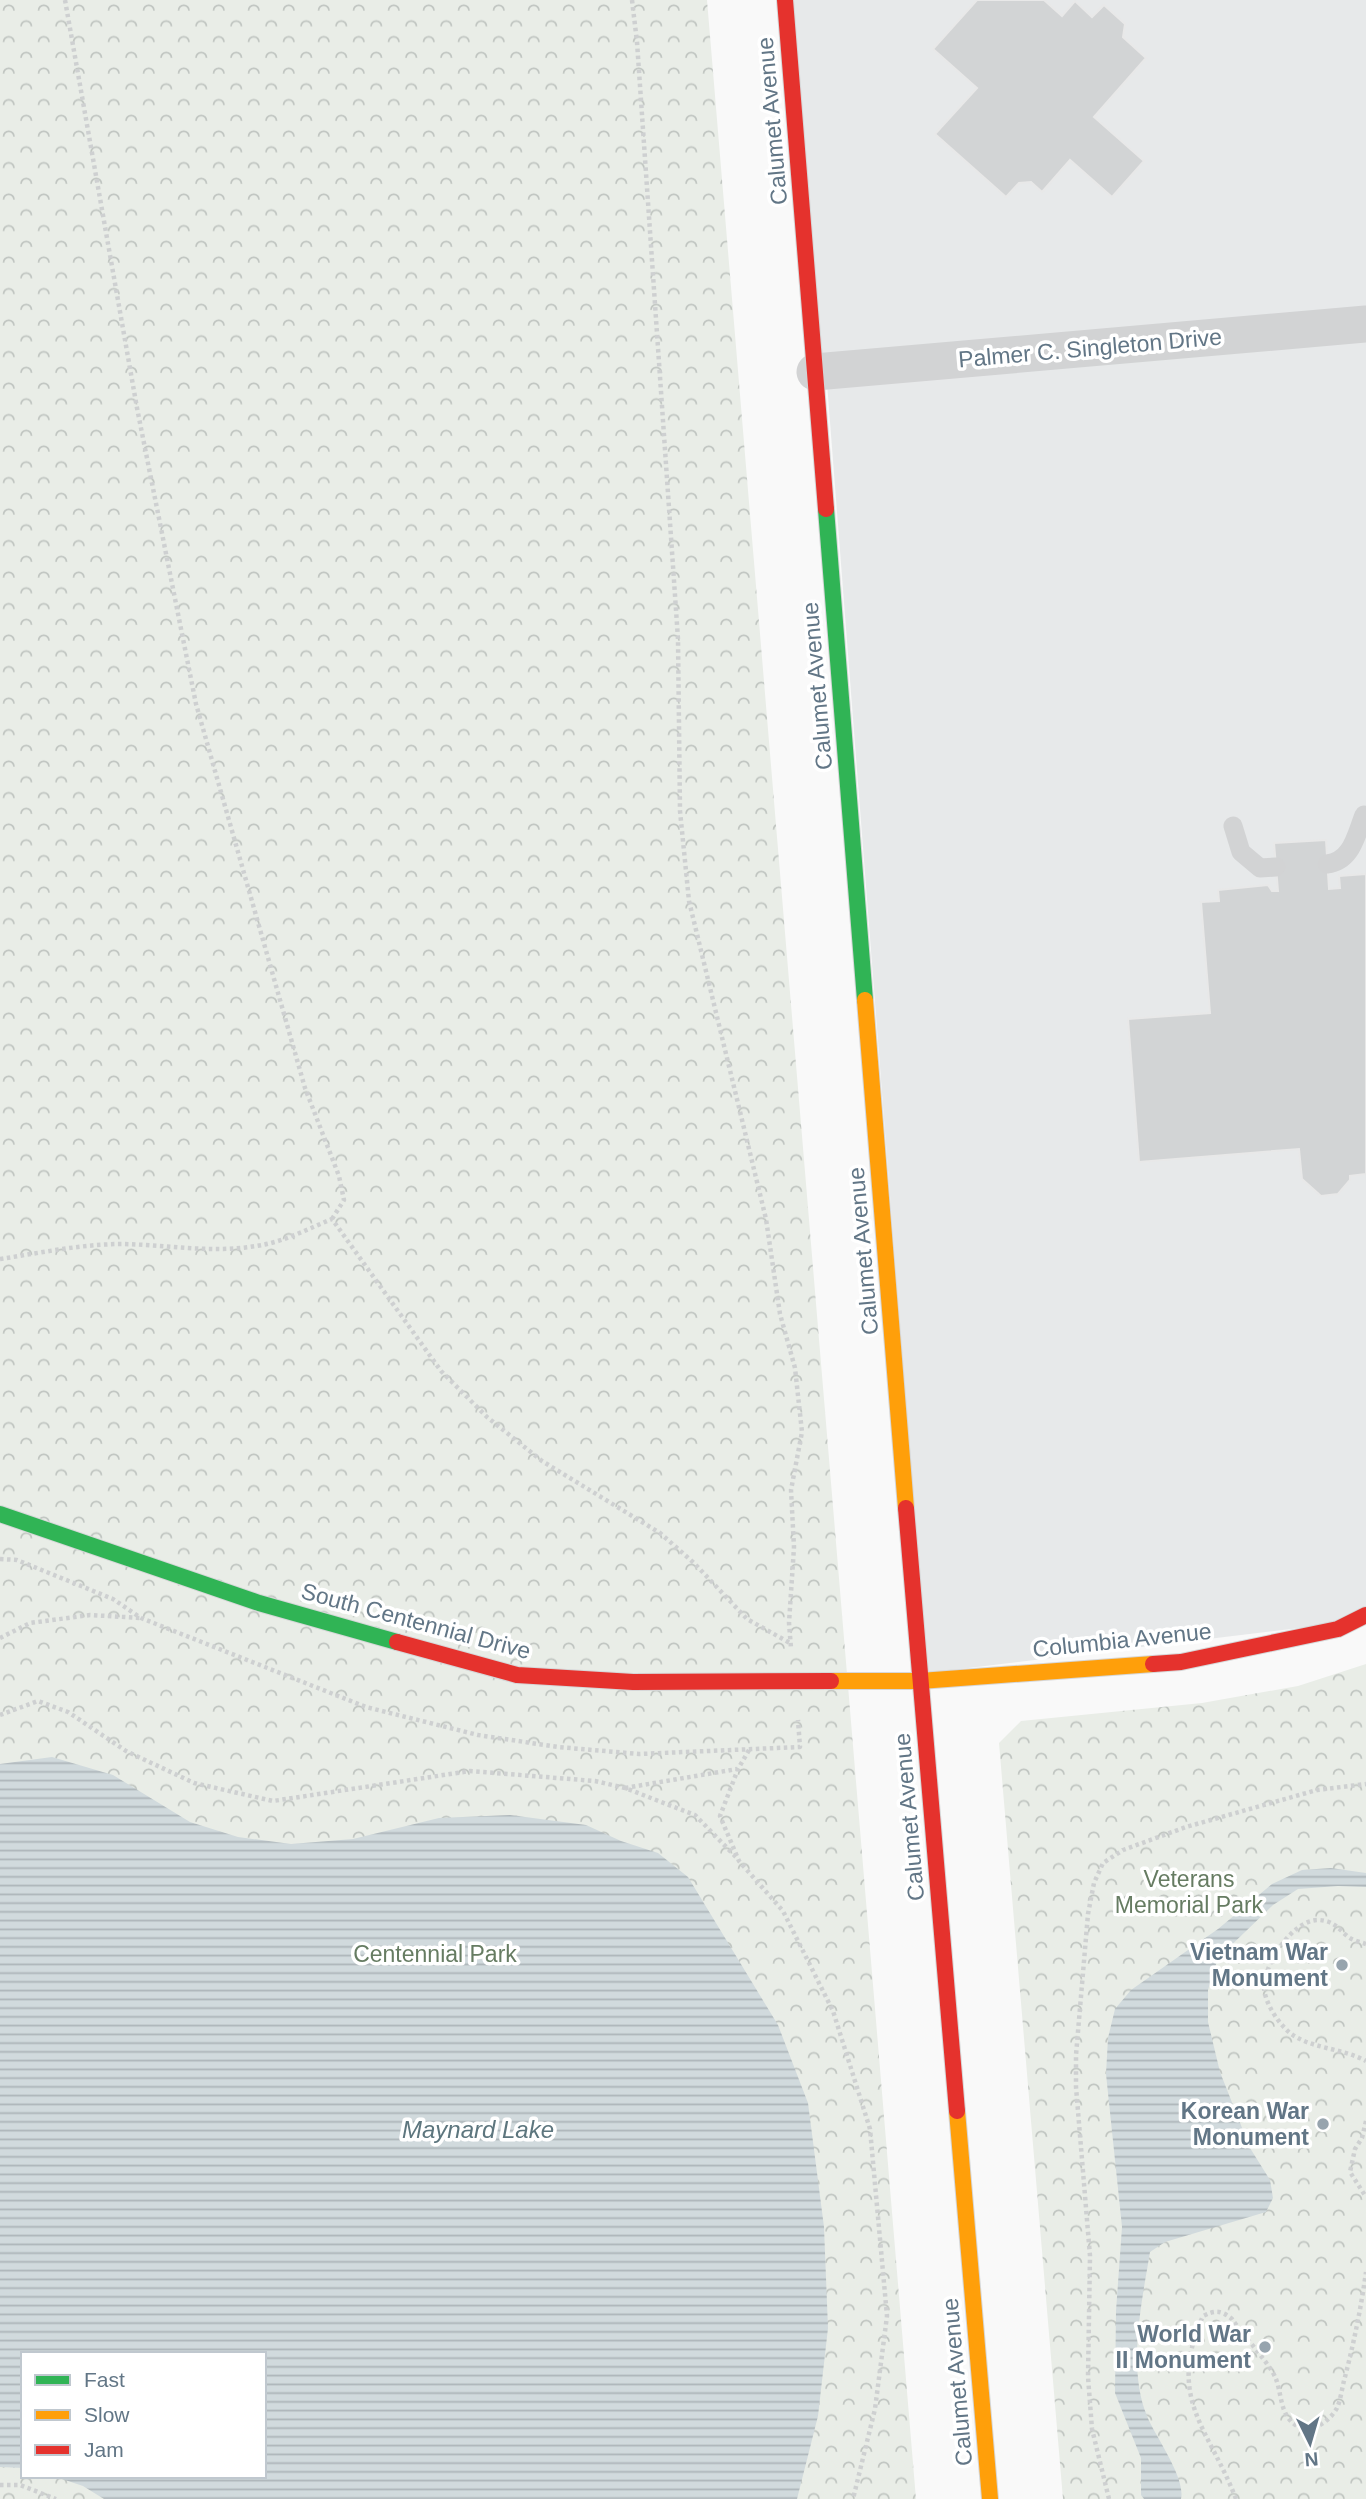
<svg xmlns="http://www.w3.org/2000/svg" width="1366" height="2499" font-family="Helvetica,sans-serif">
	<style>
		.built { fill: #e7e9ea }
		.park { fill: url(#park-crowns); fill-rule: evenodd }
		.water { fill: url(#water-rules) }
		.building { fill: #d2d4d5; stroke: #e8e8e8; stroke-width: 2 }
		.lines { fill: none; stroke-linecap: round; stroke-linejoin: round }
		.fast-casing { stroke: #d6d7d8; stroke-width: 18 }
		.slow-casing { stroke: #d6d7d8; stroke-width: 18 }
		.jam-casing { stroke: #d6d7d8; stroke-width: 18 }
		.path { stroke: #ced0d1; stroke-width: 4.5; stroke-dasharray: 3.5 3.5; stroke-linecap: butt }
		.lane { stroke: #d2d3d4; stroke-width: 19 }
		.street { stroke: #d2d3d4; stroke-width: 37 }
		.fast { stroke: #30b455; stroke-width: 16 }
		.slow { stroke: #ff9f0a; stroke-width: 16 }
		.jam { stroke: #e5322d; stroke-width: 16 }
		.poi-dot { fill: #97a4ae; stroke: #fff; stroke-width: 2.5 }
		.labels { text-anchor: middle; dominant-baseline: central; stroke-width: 7; stroke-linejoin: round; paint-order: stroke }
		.street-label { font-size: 23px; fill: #627686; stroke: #fff }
		.park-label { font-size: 23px; fill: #667c62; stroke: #fff }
		.poi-label { font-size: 23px; font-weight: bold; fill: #627686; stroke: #fff; text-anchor: end }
		.water-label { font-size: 24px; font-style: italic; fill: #5d767e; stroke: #fff }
	</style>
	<defs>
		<pattern id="park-crowns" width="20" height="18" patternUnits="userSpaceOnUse" patternTransform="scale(1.75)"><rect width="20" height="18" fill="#e9ede7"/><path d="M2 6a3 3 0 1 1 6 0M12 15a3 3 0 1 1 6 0" fill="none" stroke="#c0c5c1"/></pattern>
		<pattern id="water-rules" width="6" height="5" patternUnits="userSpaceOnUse" patternTransform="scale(1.75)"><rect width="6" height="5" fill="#d1dadd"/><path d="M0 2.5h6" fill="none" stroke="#adb5b9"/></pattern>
	</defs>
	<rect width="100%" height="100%" fill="#f9f9f9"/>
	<!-- built -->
	<g class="built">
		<path d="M790,0H1366V321L819,369Z"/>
		<path d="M1366,333V1607L1333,1624L927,1673L827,383Z"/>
	</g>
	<!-- park -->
	<g class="park">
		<path d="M0,0H707L916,2499H0ZM23,2354H264V2476H23Z"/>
		<path d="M1366,1664V2499H1063L999,1743L1021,1721L1202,1703L1298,1686Z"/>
	</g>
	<!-- water -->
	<g class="water">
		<path d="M52,1757L113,1775L190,1822L238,1837L291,1844L353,1839L439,1818L510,1815L586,1825L621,1841L658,1853L688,1877L778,2025L808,2103L824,2227L828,2328L818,2416L797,2499H104L83,2486L53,2476H264V2354H23V2468L0,2467V1764Z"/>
		<path d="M1331,1868L1366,1873V1887L1338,1886L1298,1889L1273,1905L1218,1958L1208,1990V2022L1220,2072L1250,2148L1270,2180L1273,2198L1266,2212L1165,2242L1150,2252C1142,2301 1127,2368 1147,2416C1155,2436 1186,2478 1181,2499H1144L1141,2495V2458L1115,2393L1116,2311L1122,2227L1106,2074L1108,2038L1115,2009L1131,1990L1218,1929L1272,1884L1302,1870Z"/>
	</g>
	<!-- building -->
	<g class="building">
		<path d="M977,0H1044L1062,16L1075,1L1092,17L1104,5L1125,24L1123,37L1146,58L1094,117L1144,161L1112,197L1070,160L1042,192L1031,182L1019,183L1006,197L935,134L977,88L933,49Z"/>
		<path d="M1326,840L1329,889L1340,888L1339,876L1366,874V1174L1350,1176V1180L1338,1194L1321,1196L1302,1179L1299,1149L1139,1162L1128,1019L1210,1013L1201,902L1219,901L1218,890L1268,885L1272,891H1278L1274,843Z"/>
	</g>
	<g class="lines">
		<defs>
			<g id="fast">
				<path d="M826,509L865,1000"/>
				<path d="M0,1514L259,1603L397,1642"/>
			</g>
			<g id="slow">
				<path d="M865,1000L906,1508"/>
				<path d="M831,1681H920L1153,1664"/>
				<path d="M957,2111L990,2499"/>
			</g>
			<g id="jam">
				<path d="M785,0L826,509"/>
				<path d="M906,1508L957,2111"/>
				<path d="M397,1642L517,1675L633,1682L831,1681"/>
				<path d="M1153,1664L1181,1662L1338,1629L1366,1615"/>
			</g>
		</defs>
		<!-- fast casing -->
		<use href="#fast" class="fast-casing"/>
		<!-- slow casing -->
		<use href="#slow" class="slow-casing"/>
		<!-- jam casing -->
		<use href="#jam" class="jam-casing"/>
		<!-- path -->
		<g class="path">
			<path d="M65,0L137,408L196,704L305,1088L339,1176L344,1200L332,1219"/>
			<path d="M632,0L637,42L678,639L680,811L689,901L766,1219L780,1314L795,1368L802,1432L791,1490L794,1547L789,1623L791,1648"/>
			<path d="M0,1259C40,1253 81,1244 123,1244C169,1245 215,1254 262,1245C285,1241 310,1228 332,1219L441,1371L487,1417L542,1461L660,1533L694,1563L747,1619L790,1643"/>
			<path d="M0,1559L17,1560L113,1599L141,1618L366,1707L478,1735L558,1747L639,1754L800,1747L798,1720"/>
			<path d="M0,1638L30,1623L90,1615L141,1618"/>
			<path d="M0,1715L38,1701L68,1712L126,1751L194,1783L273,1801L470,1771L595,1781L625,1788L695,1815L736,1857"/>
			<path d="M749,1750L738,1769L720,1816L739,1861L783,1911L833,2011L870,2129L887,2316L875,2409L853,2499"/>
			<path d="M625,1788L737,1769"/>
			<path d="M1366,1944C1360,1942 1351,1940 1346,1935C1337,1927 1333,1921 1319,1920C1293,1919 1265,1963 1264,1986C1264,2002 1278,2023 1290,2033C1311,2049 1343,2048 1366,2061"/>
			<path d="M1366,2121L1362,2138L1355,2149L1350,2172L1366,2197"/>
			<path d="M0,2485H20L56,2499"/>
			<path d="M1109,2499L1092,2429L1088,2377L1090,2256L1076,2087V2055L1088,1914L1094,1883L1103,1863L1123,1850L1186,1827L1317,1790L1366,1784"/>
			<path d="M1236,2499C1209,2428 1166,2399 1203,2316C1215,2310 1221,2310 1232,2319C1242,2334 1271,2365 1276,2379C1282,2395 1280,2416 1297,2426C1312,2434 1330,2421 1337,2408C1341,2399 1342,2387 1345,2377C1354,2342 1361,2308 1366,2272"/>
		</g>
		<!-- lane -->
		<g class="lane">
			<path d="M1233,826L1241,852L1260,868L1276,867"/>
			<path d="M1327,864C1352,861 1356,835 1364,815"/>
		</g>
		<!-- street -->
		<path class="street" d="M815,372L1366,324"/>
		<!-- fast -->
		<use href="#fast" class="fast"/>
		<!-- slow -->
		<use href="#slow" class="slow"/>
		<!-- jam -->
		<use href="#jam" class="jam"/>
	</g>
	<!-- markers -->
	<g class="poi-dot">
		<circle cx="1342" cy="1965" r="7"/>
		<circle cx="1323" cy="2124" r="7"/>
		<circle cx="1265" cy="2347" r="7"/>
	</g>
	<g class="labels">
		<!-- street labels -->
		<g class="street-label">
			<text transform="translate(772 121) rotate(-95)">Calumet Avenue</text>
			<text transform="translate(1090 348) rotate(-5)">Palmer C. Singleton Drive</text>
			<text transform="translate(817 686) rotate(-95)">Calumet Avenue</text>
			<text transform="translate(863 1251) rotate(-95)">Calumet Avenue</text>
			<text transform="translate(416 1621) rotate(15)">South Centennial Drive</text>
			<text transform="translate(1122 1640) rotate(-6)">Columbia Avenue</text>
			<text transform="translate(909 1817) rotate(-95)">Calumet Avenue</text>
			<text transform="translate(957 2382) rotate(-95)">Calumet Avenue</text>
		</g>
		<!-- park labels -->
		<g class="park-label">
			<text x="1189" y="1879">Veterans<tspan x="1189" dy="26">Memorial Park</tspan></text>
			<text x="435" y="1954">Centennial Park</text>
		</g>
		<!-- poi labels -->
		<g class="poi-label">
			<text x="1328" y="1952">Vietnam War<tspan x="1328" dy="26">Monument</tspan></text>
			<text x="1309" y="2111">Korean War<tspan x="1309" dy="26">Monument</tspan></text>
			<text x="1251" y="2334">World War<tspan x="1251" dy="26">II Monument</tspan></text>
		</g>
		<!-- water labels -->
		<g class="water-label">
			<text x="478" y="2129">Maynard Lake</text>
		</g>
	</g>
	<!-- legend -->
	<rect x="21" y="2352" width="245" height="126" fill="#ffffff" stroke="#c0c8cf" stroke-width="2"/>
	<rect x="35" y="2375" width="35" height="10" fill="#30b455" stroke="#c0c8cf" stroke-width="2"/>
	<text x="84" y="2387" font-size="21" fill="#627686">Fast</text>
	<rect x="35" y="2410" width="35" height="10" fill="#ff9f0a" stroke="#c0c8cf" stroke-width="2"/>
	<text x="84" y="2422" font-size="21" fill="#627686">Slow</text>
	<rect x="35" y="2445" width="35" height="10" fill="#e5322d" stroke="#c0c8cf" stroke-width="2"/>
	<text x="84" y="2457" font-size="21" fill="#627686">Jam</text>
	<!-- north arrow -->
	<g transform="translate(1310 2443) rotate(175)" stroke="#ffffff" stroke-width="5" paint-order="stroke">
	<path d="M0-5L12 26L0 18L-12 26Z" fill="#627686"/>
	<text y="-10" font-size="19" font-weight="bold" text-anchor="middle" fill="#627686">N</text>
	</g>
</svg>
